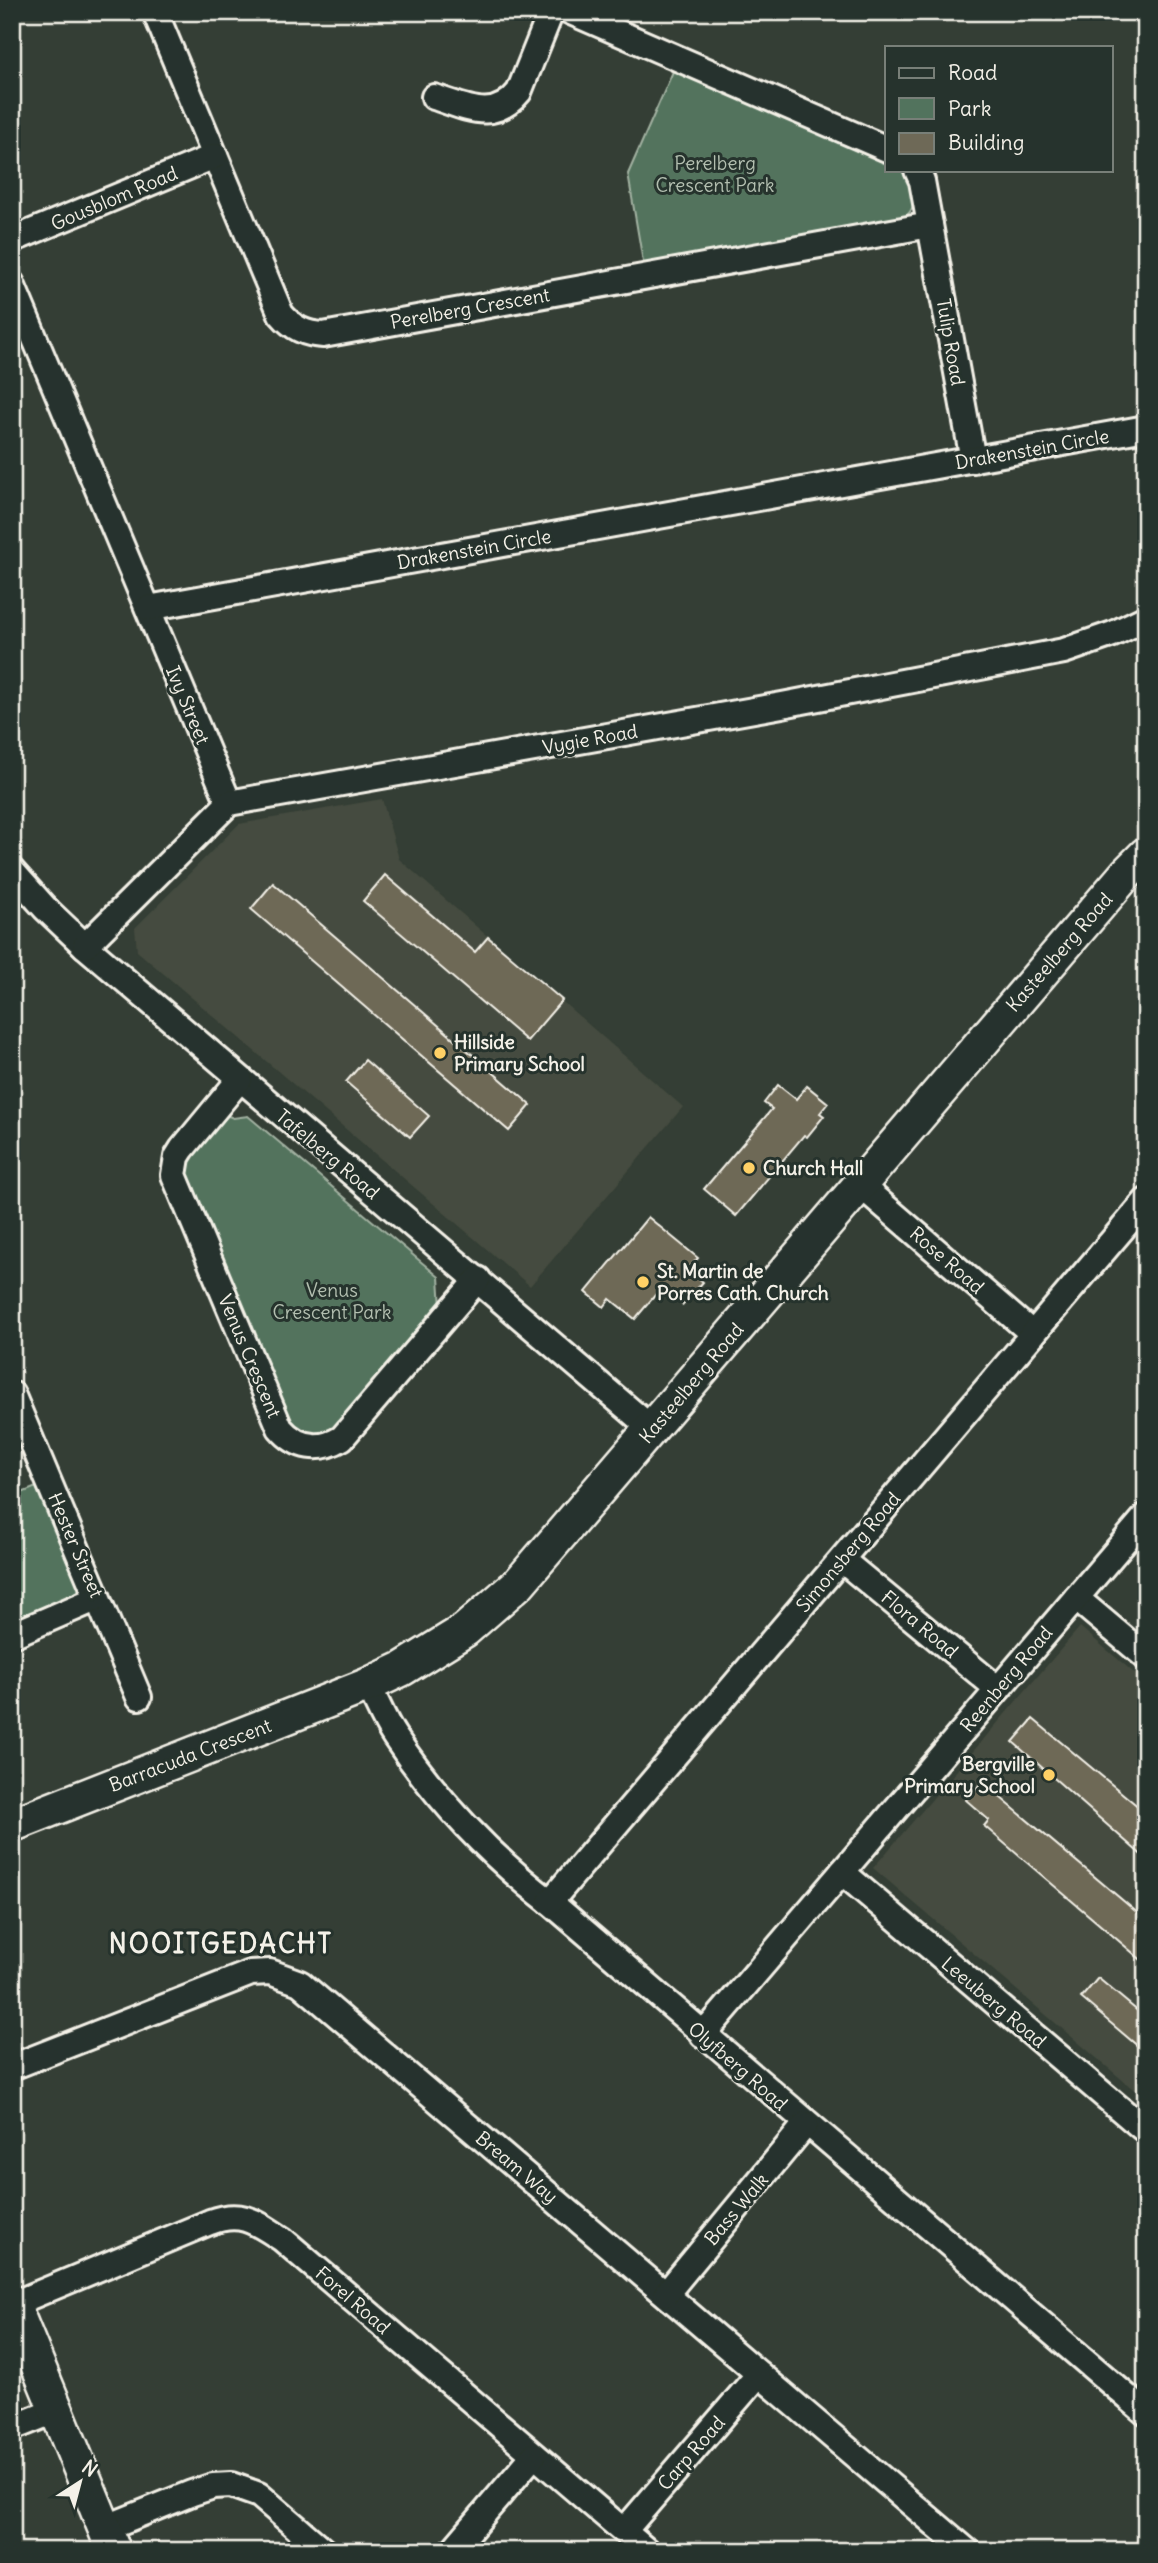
<svg xmlns="http://www.w3.org/2000/svg" width="1158" height="2563" font-family="Delius,sans-serif">
	<style>
		.built { fill: #454b3f }
		.green { fill: #52735d; stroke: #a3b2a2; stroke-width: 2 }
		.building { fill: #6e6957; stroke: #f4f1e8; stroke-width: 2 }
		.lines { fill: none; stroke-linecap: round; stroke-linejoin: round }
		.street-casing { stroke: #f4f1e8; stroke-width: 30 }
		.secondary-casing { stroke: #f4f1e8; stroke-width: 38 }
		.street { stroke: #26332d; stroke-width: 24 }
		.secondary { stroke: #26332d; stroke-width: 33 }
		.poi-dot { fill: #ffd166; stroke: #26332d; stroke-width: 2.5 }
		.labels { text-anchor: middle; dominant-baseline: central; stroke-width: 6; stroke-linejoin: round; paint-order: stroke }
		.park-label { font-size: 19px; fill: #b3bfb0; stroke: #26332d }
		.street-label { font-size: 19px; fill: #f4f1e8; stroke: #26332d }
		.poi-label { font-size: 19px; font-weight: bold; fill: #f4f1e8; stroke: #26332d; text-anchor: start }
		.district-label { font-size: 26px; font-weight: bold; letter-spacing: 2px; fill: #f4f1e8; stroke: #26332d }
	</style>
	<rect width="100%" height="100%" fill="#343e35"/>
	<filter id="ink" filterUnits="userSpaceOnUse"><feTurbulence type="fractalNoise" baseFrequency=".0143" numOctaves="2"/><feDisplacementMap in="SourceGraphic" scale="14" xChannelSelector="R" yChannelSelector="G"/><feConvolveMatrix kernelMatrix="1 2 1 2 8 2 1 2 1" color-interpolation-filters="sRGB"/></filter>
	<g filter="url(#ink)">
		<!-- built -->
		<g class="built">
			<path d="M382,799L399,859L683,1107L530,1286L137,951L135,928L239,824Z"/>
			<path d="M1080,1627L1146,1683V2100L873,1868Z"/>
		</g>
		<!-- green -->
		<g class="green">
			<path d="M674,69L887,159V170H908C912,190 922,207 901,220L644,268L628,174Z"/>
			<path d="M224,1114L233,1118L248,1116L439,1277L441,1308L336,1431L322,1438L293,1428L185,1176L186,1162Z"/>
			<path d="M41,1485L80,1587L74,1598L12,1626V1497Z"/>
		</g>
		<!-- building -->
		<g class="building">
			<path d="M385,875L475,952L488,937L562,1000L527,1041L363,901Z"/>
			<path d="M273,883L531,1105L509,1131L251,909Z"/>
			<path d="M365,1060L429,1116L410,1137L346,1082Z"/>
			<path d="M778,1085L796,1099L807,1086L828,1103L820,1113L824,1116L807,1137L804,1135L736,1216L704,1189L772,1109L764,1103Z"/>
			<path d="M648,1217L698,1258L688,1269L703,1282L683,1305L662,1287L635,1319L610,1299L604,1307L586,1292Z"/>
			<path d="M1033,1719L1146,1813V1859L1013,1742Z"/>
			<path d="M982,1782L1146,1920V1964L984,1826L989,1820L966,1800Z"/>
			<path d="M1098,1978L1146,2018V2053L1081,1998Z"/>
		</g>
		<g class="lines">
			<defs>
				<g id="street">
					<path d="M155,12L281,314C293,328 305,334 323,335L930,225"/>
					<path d="M571,12L887,149"/>
					<path d="M434,97C466,107 493,124 519,92L551,12"/>
					<path d="M917,170L922,181L973,460"/>
					<path d="M12,240L215,156"/>
					<path d="M12,284L229,803"/>
					<path d="M148,608L1146,428"/>
					<path d="M12,871L45,908L85,946L652,1429"/>
					<path d="M85,946L229,803L782,705L1064,651L1113,634L1146,618"/>
					<path d="M240,1079L182,1149L177,1157L174,1175L280,1428C297,1448 319,1452 342,1438L478,1279"/>
					<path d="M860,1185L1033,1334"/>
					<path d="M12,1394L139,1697"/>
					<path d="M842,1560L998,1689"/>
					<path d="M1076,1598L1146,1657"/>
					<path d="M12,1635L98,1598"/>
					<path d="M368,1685C377,1702 384,1721 395,1737C436,1799 491,1857 550,1902L1146,2413"/>
					<path d="M842,1872L1146,2131"/>
					<path d="M550,1902L1146,1201"/>
					<path d="M703,2035L1146,1516"/>
					<path d="M12,2067L251,1973L270,1972L300,1983L967,2551"/>
					<path d="M666,2294L806,2124"/>
					<path d="M13,2304L210,2222C241,2210 256,2222 282,2239L647,2551"/>
					<path d="M12,2428L57,2410"/>
					<path d="M105,2528L192,2493L213,2486L231,2485L259,2495L324,2551"/>
					<path d="M624,2531L759,2374"/>
					<path d="M452,2551L534,2455"/>
				</g>
				<g id="secondary">
					<path d="M12,1825L368,1685L402,1669L465,1630L519,1583L1126,874L1146,854"/>
					<path d="M12,2302L114,2551"/>
				</g>
			</defs>
			<!-- street casing -->
			<use href="#street" class="street-casing"/>
			<!-- secondary casing -->
			<use href="#secondary" class="secondary-casing"/>
			<!-- street -->
			<use href="#street" class="street"/>
			<!-- secondary -->
			<use href="#secondary" class="secondary"/>
		</g>
	</g>
	<!-- markers -->
	<g class="poi-dot">
		<circle cx="440" cy="1053" r="7"/>
		<circle cx="749" cy="1168" r="7"/>
		<circle cx="643" cy="1282" r="7"/>
		<circle cx="1049" cy="1775" r="7"/>
	</g>
	<g class="labels">
		<!-- park labels -->
		<g class="park-label">
			<text x="715" y="163">Perelberg<tspan x="715" dy="22">Crescent Park</tspan></text>
			<text x="332" y="1290">Venus<tspan x="332" dy="22">Crescent Park</tspan></text>
		</g>
		<!-- street labels -->
		<g class="street-label">
			<text transform="translate(114 198) rotate(-23)">Gousblom Road</text>
			<text transform="translate(470 308) rotate(-10)">Perelberg Crescent</text>
			<text transform="translate(951 342) rotate(80)">Tulip Road</text>
			<text transform="translate(1032 449) rotate(-10)">Drakenstein Circle</text>
			<text transform="translate(474 549) rotate(-10)">Drakenstein Circle</text>
			<text transform="translate(188 705) rotate(67)">Ivy Street</text>
			<text transform="translate(590 739) rotate(-10)">Vygie Road</text>
			<text transform="translate(1059 952) rotate(-49)">Kasteelberg Road</text>
			<text transform="translate(328 1154) rotate(40)">Tafelberg Road</text>
			<text transform="translate(947 1260) rotate(41)">Rose Road</text>
			<text transform="translate(250 1356) rotate(67)">Venus Crescent</text>
			<text transform="translate(691 1383) rotate(-50)">Kasteelberg Road</text>
			<text transform="translate(76 1545) rotate(67)">Hester Street</text>
			<text transform="translate(848 1552) rotate(-50)">Simonsberg Road</text>
			<text transform="translate(920 1624) rotate(40)">Flora Road</text>
			<text transform="translate(1006 1679) rotate(-50)">Reenberg Road</text>
			<text transform="translate(190 1755) rotate(-21)">Barracuda Crescent</text>
			<text transform="translate(994 2002) rotate(40)">Leeuberg Road</text>
			<text transform="translate(738 2066) rotate(41)">Olyfberg Road</text>
			<text transform="translate(517 2167) rotate(40)">Bream Way</text>
			<text transform="translate(736 2209) rotate(-50)">Bass Walk</text>
			<text transform="translate(353 2300) rotate(41)">Forel Road</text>
			<text transform="translate(691 2453) rotate(-49)">Carp Road</text>
		</g>
		<!-- poi labels -->
		<g class="poi-label">
			<text x="454" y="1042">Hillside<tspan x="454" dy="22">Primary School</tspan></text>
			<text x="763" y="1168">Church Hall</text>
			<text x="657" y="1271">St. Martin de<tspan x="657" dy="22">Porres Cath. Church</tspan></text>
			<text x="1035" y="1764" text-anchor="end">Bergville<tspan x="1035" dy="22">Primary School</tspan></text>
		</g>
		<!-- district labels -->
		<g class="district-label">
			<text x="221" y="1943">NOOITGEDACHT</text>
		</g>
	</g>
	<!-- margin -->
	<rect width="1158" height="2563" fill="none" stroke="#26332d" stroke-width="42"/>
	<rect x="21" y="21" width="1116" height="2521" fill="none" stroke="#f4f1e8" stroke-width="2.5" filter="url(#ink)"/>
	<!-- legend -->
	<rect x="885" y="46" width="228" height="126" fill="#26332d" stroke="#787f78" stroke-width="2"/>
	<rect x="899" y="68" width="35" height="10" fill="#26332d" stroke="#787f78" stroke-width="2"/>
	<text x="948" y="80" font-size="21" fill="#f4f1e8">Road</text>
	<rect x="899" y="98" width="35" height="21" fill="#52735d" stroke="#787f78" stroke-width="2"/>
	<text x="948" y="116" font-size="21" fill="#f4f1e8">Park</text>
	<rect x="899" y="133" width="35" height="21" fill="#6e6957" stroke="#787f78" stroke-width="2"/>
	<text x="948" y="150" font-size="21" fill="#f4f1e8">Building</text>
	<!-- north arrow -->
	<g transform="translate(80 2482) rotate(36)" stroke="#26332d" stroke-width="5" paint-order="stroke">
	<path d="M0-5L12 26L0 18L-12 26Z" fill="#f4f1e8"/>
	<text y="-10" font-size="19" font-weight="bold" text-anchor="middle" fill="#f4f1e8">N</text>
	</g>
</svg>
